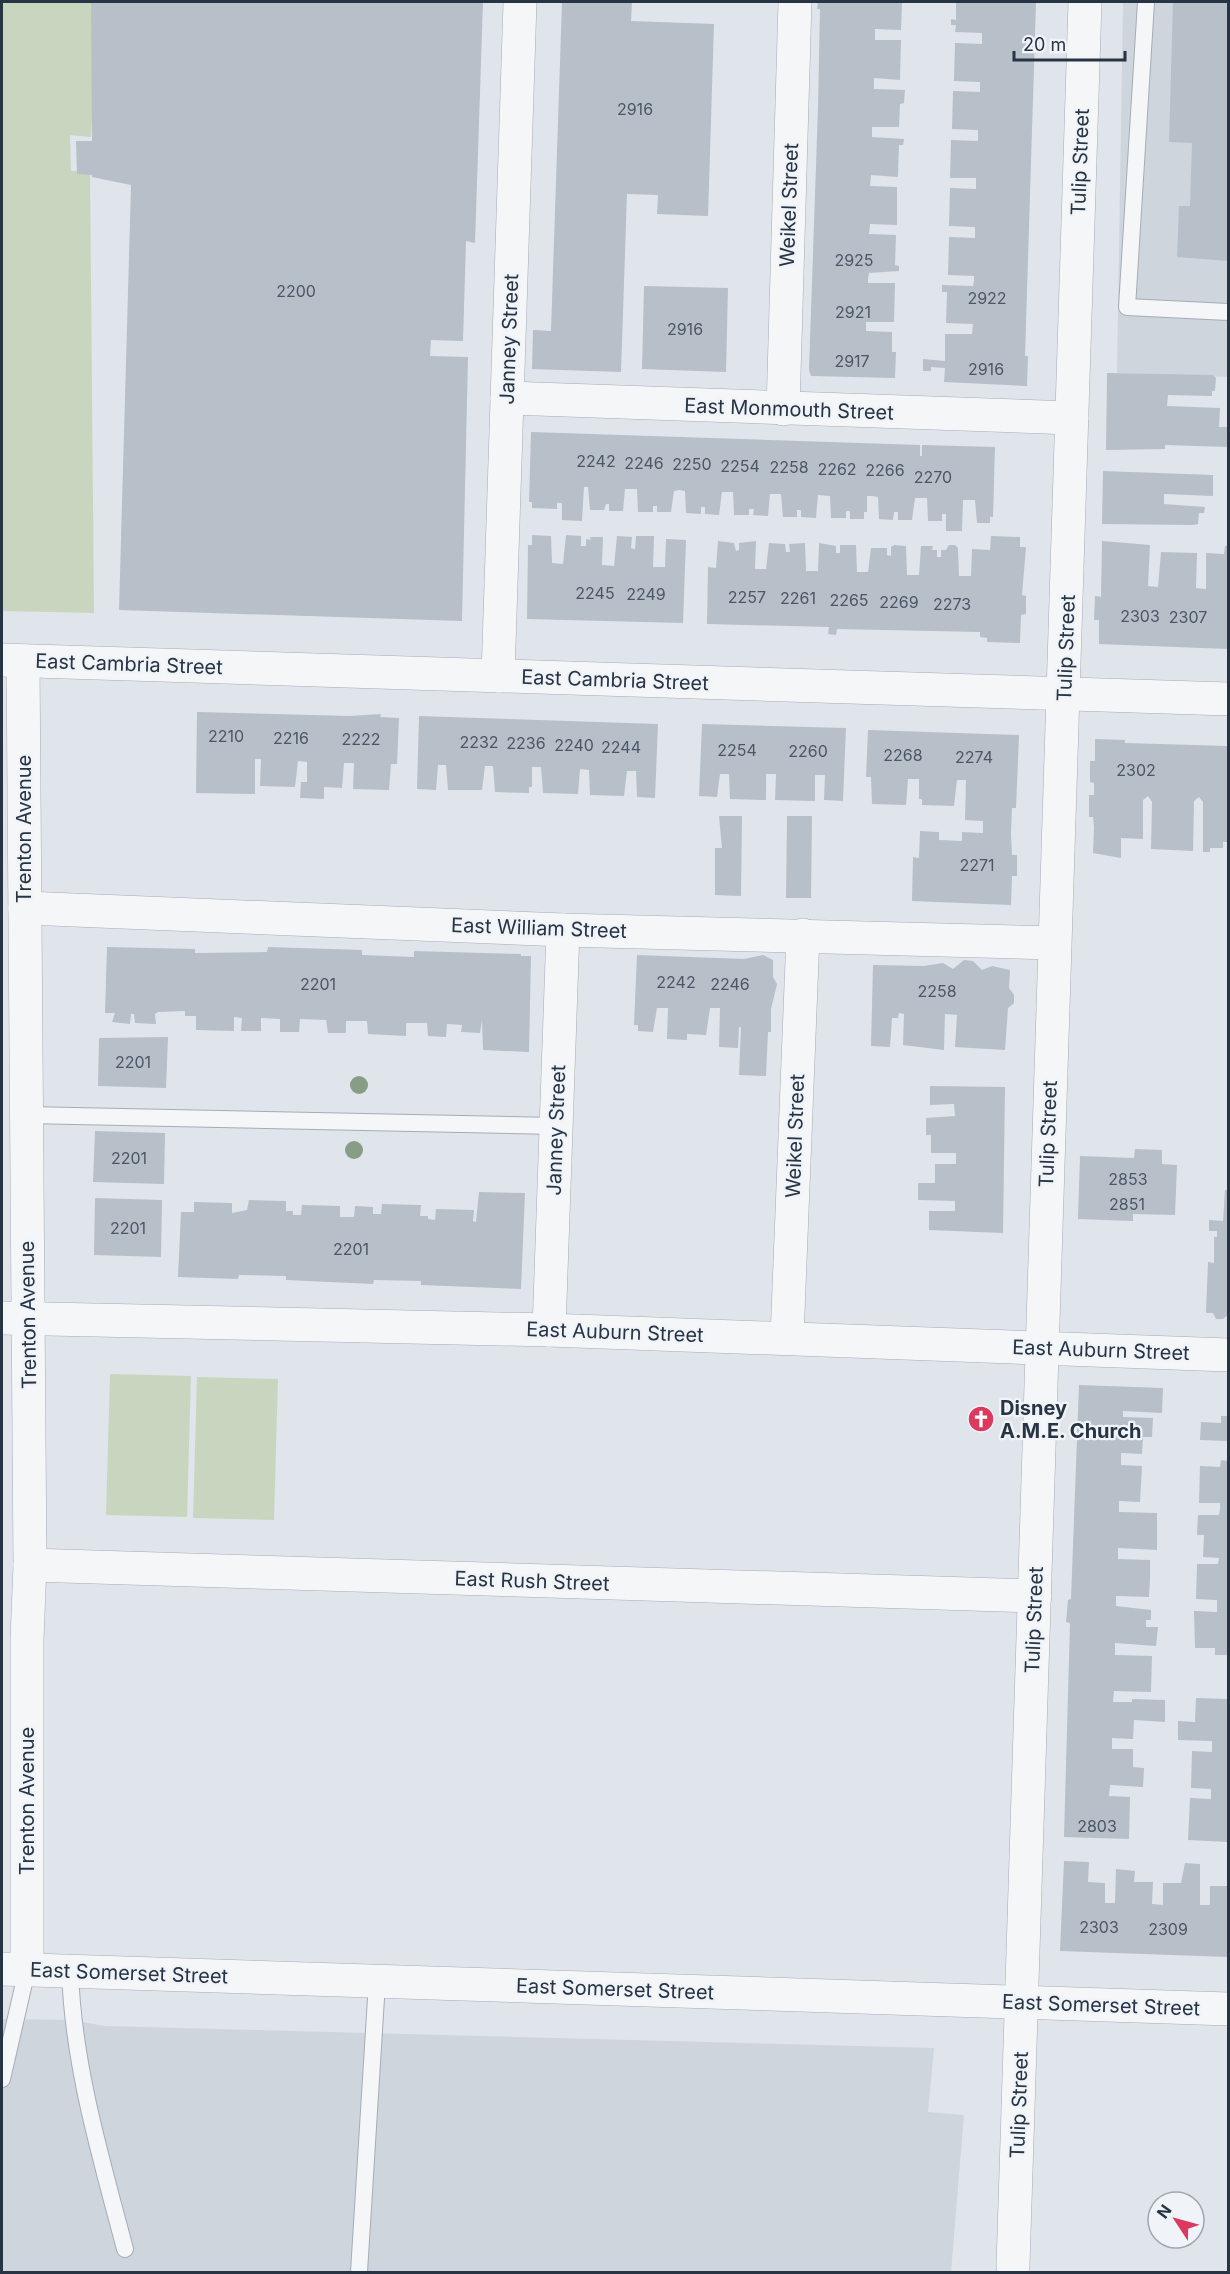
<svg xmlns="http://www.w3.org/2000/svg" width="1230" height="2274" font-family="Inter,sans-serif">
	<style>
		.built { fill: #ced5dd }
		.green { fill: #c8d6c0 }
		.building { fill: #b7bfc9 }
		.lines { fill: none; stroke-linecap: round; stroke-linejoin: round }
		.lane-casing { stroke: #a5acb6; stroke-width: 18 }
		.street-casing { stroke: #a5acb6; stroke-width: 34 }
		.lane { stroke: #f4f6f8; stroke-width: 16 }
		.street { stroke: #f4f6f8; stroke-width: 33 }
		.tree { fill: #879d85 }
		.labels { text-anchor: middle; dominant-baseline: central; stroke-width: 4.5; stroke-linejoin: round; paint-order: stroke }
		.number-label { font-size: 16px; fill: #4b5765 }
		.street-label { font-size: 20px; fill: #273444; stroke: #f0f4f8 }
		.poi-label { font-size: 20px; font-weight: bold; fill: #273444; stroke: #f0f4f8; text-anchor: start }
	</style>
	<rect width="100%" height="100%" fill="#e0e5eb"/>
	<!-- built -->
	<g class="built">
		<path d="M1123,2H1228V377L1117,373Z"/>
		<path d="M2,2019L72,2020L104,2026L934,2048L928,2112L964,2115L951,2272H2Z"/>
	</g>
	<!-- green -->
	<g class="green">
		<path d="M2,2H97L91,137L70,135L71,171H90L94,613L2,611Z"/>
		<path d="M110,1374L191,1376L187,1517L106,1515Z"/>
		<path d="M197,1377L278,1379L274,1520L193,1518Z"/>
	</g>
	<!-- building -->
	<g class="building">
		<path d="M91,2H483L475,243L466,241L463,341L431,340L430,356L468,357L462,621L119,610L131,185L92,177V175L77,174L76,141H92Z"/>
		<path d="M562,2H632L631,21L714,24L708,216L657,214L658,195L627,194L621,372L532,369L533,330L551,331Z"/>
		<path d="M818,2H902L901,30L875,29V40H901L900,80L874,78V89L905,90L904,103L900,104L899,127H872V137L904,139L903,145H899L898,177L871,175L870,186L897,187V225L870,224L869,234L896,235L895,265L899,266V271L869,273L868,279V283H895L894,322H866V331L892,332V352H896L895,378L811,376L809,370L818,107L820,9H817Z"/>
		<path d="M956,2H1036L1025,356H1028L1027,386L944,382L945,368L931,367V371H923V359L945,361V334H972L973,324L946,323L947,292H942V285L973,286L974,281V276L948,275L949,237L975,238V227L949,226L950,188L976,189V178H950L951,140L978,141V130L952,129L953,91L980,92V82L954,81L955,43L982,44V33L955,32L956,25H951V19L956,20Z"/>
		<path d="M1173,2H1228V261L1177,257L1179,206H1190L1192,143L1169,142Z"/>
		<path d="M644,286L728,288L726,372L642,369Z"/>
		<path d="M1107,373L1213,375L1216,378L1215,391H1212V396L1168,395L1167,406L1220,408L1219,427H1227V447L1165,445V449L1106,450Z"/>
		<path d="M531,432L920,445V456H922V445L995,447L993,517H990V523H977L975,500H963L962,531H946V514H942V521H928L927,498H915L912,520H898V512H894L893,520L879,519L878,497L872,496H867V512H864V519H850V511H846V518H831L830,496L818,495L816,518L801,517V510H797V517H783L781,494H770L768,516L753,515L754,509H749V515H734L733,492H722L719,515L705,514V507H701V514L686,513L685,491L679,490L674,491L671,512H657V506H653V512H638L637,489H625L623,511H609V504H606L604,510H590L588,487H584L582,521L562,520V503H557V509L532,508V502H529Z"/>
		<path d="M1103,471L1213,475V496L1164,494V504L1205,507L1204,513H1199L1198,524L1193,525L1102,524Z"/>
		<path d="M532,535L551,536L552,563L563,564L566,535L581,536V546H586V539L591,540L590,537H603L602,565L614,566L617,536L632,537L631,548L635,549L636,536H654L653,567H665L666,539L686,540L683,623L527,619L528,545H532Z"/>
		<path d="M991,536L1020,537V547H1026L1022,595L1026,596V614L1021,615L1020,643L987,642V638L980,637V632L837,629L836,635L828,634L829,627L707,624L708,567L716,568L718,541L734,543L736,551L739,550V543L756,541L755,569H766L769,543L785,544L786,552H790L789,544L805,543L806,571H818L819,543L836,546V553H840V545H856L857,572H868L871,548H887V555L891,556V547L894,545L906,546L907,575H919L921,546H933L932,550H937V557H941V550H946L949,545H955L958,548L959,576H971L972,549L990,550Z"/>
		<path d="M1102,541L1150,545L1148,586L1158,587L1161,552L1197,553L1196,588L1206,589V553L1224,554L1225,546H1228V649L1099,644V620H1094L1095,596L1101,597Z"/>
		<path d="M197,712L350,716L381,714L380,717L399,718L397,764H391L389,790L353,789L354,763H344L342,788L324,787V799L300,798L301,782H307V762L298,761L295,787L260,786L261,759H255V794L196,793Z"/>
		<path d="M419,716L658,724L655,798L637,797L636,771H627L624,796L590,795L589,770L580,769L578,794L543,793L541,767H532V787H529V793L495,792L493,766H485L482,790H448L446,765H438L436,790L417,789Z"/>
		<path d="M702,724L846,728L843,801L824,800L825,775H815V801L775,800L776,774H766V800L730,799L729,774H720L717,797L699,796Z"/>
		<path d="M868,730L1019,735L1016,808H1012L1011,834L1012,855H1017V876H1012L1011,905L912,901L913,857L919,858L920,831L939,832V840L962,841V832L983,833V821L965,820L966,780H957L954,806L922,805V799H919V779H908L906,805L872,804L871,777H866Z"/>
		<path d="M1095,739L1125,740V743L1228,746V842H1223V848H1210V852H1203V802L1199,797L1194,801L1193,851L1151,849L1152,802L1148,796L1143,800V839L1121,838V858L1093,853L1094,827L1093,817H1089V795H1094V783L1090,782V761H1095Z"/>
		<path d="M719,816H742L741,896L715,895V848H722Z"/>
		<path d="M787,816H812L811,898H786Z"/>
		<path d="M107,947L195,949V953L267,952L268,947L362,950V955L414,957V951L521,954V956H531L529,1052L483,1050L482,1020L480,1033L461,1032L462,1025L447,1024L446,1037L428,1036L427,1023H406V1036L368,1034L367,1021H346V1033H328L326,1020L300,1019L299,1032H280V1019L261,1018V1031H241L242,1018L234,1017V1031L196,1030V1016H185V1011L158,1012L155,1014L156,1024L135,1023L134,1014H131L130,1024L112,1022L115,1013H105Z"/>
		<path d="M637,955L744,959L763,955L773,960V977L777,984L771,1009V1032H768L766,1076L739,1075L741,1027H739L738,1048L719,1047L720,1008H710L706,1035L687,1034V1040L667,1039L668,1008H657L653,1032L638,1031V1025H634Z"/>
		<path d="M964,960L973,961L982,970L992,966L1010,970L1009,988L1014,995V1003L1008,1008L1005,1050L955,1047L957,1015L945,1014L944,1050L903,1045L904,1014L899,1013L898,1018H892L890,1047L871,1046L873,965L924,966L943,963L953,969Z"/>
		<path d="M168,1037L166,1088L98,1086L99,1038Z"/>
		<path d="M930,1086L1005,1087L1003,1233L929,1230V1211H955V1201L918,1200V1183H935V1164H956V1153H931V1135H926V1118L955,1116L954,1104L930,1105Z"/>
		<path d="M95,1131L165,1133L164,1184L93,1182Z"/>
		<path d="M1135,1149L1162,1150V1164L1177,1165L1175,1215L1133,1214V1221L1078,1219L1080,1156L1134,1158Z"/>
		<path d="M1225,1190H1228V1315L1223,1319H1216L1213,1313H1206L1208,1262L1214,1263V1237H1217V1231H1209V1220L1223,1221Z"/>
		<path d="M479,1192L525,1193L521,1289L421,1285V1281L374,1280L373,1284L286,1280V1276L239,1275L238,1279L178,1277L181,1212H194V1202L232,1203V1213L247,1210L249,1200L286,1201V1211H293V1215H301L302,1205L340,1206V1217H354L355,1206L373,1207V1214H381L382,1204L421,1205L420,1216H428V1219L435,1220L436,1209L474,1210L473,1221L476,1222Z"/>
		<path d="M95,1198L162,1200L161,1257L94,1255Z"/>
		<path d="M1079,1385L1163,1388L1162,1413L1123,1411V1417L1153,1418L1152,1437H1143L1142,1454L1121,1453V1465L1142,1466L1140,1502L1119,1501V1512L1157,1513V1550L1118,1548V1559L1150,1560V1579L1149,1597L1116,1596V1606L1151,1610V1620H1146V1627H1158L1156,1646L1115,1643V1655L1152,1656L1151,1692L1114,1691L1113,1702H1132V1699L1165,1700V1722L1134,1720L1133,1739L1112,1738V1749H1133V1767L1144,1768L1143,1787L1110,1785L1109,1796L1130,1797L1129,1839L1064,1837L1070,1623L1066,1622L1068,1600L1071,1599Z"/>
		<path d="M1221,1416H1228V1441L1200,1440L1201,1422L1221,1423Z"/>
		<path d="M1221,1460L1228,1461V1655H1215V1648H1195L1194,1611L1217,1612V1600L1196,1599L1197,1564H1218L1219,1558L1203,1557L1204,1535H1197L1198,1515H1219L1220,1509V1503H1199L1200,1466L1220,1467Z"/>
		<path d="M1196,1698L1228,1699V1842L1188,1840L1190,1798L1211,1799V1789L1191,1788L1192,1751L1212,1752V1741L1178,1740V1721L1195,1722Z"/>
		<path d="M1064,1861L1089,1862L1088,1882L1105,1883V1903H1115L1116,1869L1135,1871L1134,1882H1153L1152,1904L1163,1905V1883H1181L1185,1863L1200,1864V1905H1210V1886H1228V1957L1060,1951Z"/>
	</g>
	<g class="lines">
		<defs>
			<g id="lane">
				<path d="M1146,2L1127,307L1228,312"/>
				<path d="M26,1115L556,1126"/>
				<path d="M70,1971C73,2065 101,2158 125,2249"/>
				<path d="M2,2079L27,1970"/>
				<path d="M359,2272L377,1982"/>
			</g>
			<g id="street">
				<path d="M507,398L1072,418"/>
				<path d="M783,409L795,2"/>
				<path d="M2,660L1228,699"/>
				<path d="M23,661L30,1565L27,1640V1970"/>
				<path d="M498,676L520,2"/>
				<path d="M25,908L563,930L1054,943"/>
				<path d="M2,1318L549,1330L1228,1355"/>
				<path d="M549,1330L563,930"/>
				<path d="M787,1338L803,935"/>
				<path d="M30,1565L1035,1596"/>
				<path d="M2,1969L1228,2009"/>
				<path d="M1013,2266L1085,2"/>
			</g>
		</defs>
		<!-- lane casing -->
		<use href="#lane" class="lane-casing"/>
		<!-- street casing -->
		<use href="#street" class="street-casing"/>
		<!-- lane -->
		<use href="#lane" class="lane"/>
		<!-- street -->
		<use href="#street" class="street"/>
	</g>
	<!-- trees -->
	<g class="tree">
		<circle cx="359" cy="1085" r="9"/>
		<circle cx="354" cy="1150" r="9"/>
	</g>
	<!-- icons -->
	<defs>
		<symbol id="church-disc" viewBox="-11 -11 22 22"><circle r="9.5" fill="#dd385e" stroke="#f0f4f8"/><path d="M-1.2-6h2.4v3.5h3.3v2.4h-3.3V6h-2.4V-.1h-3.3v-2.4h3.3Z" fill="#fff"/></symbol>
	</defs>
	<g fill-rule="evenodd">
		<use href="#church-disc" x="966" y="1404" width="30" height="30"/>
	</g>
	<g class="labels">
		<!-- number labels -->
		<g class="number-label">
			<text x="635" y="109">2916</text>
			<text x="854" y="260">2925</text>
			<text x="296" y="291">2200</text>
			<text x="987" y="298">2922</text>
			<text x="853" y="312">2921</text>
			<text x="685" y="329">2916</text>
			<text x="852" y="361">2917</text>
			<text x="986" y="369">2916</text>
			<text x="596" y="461">2242</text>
			<text x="644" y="463">2246</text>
			<text x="692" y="464">2250</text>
			<text x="740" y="466">2254</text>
			<text x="789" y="467">2258</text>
			<text x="837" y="469">2262</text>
			<text x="885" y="470">2266</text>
			<text x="933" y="477">2270</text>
			<text x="595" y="593">2245</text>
			<text x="646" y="594">2249</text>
			<text x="747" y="597">2257</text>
			<text x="798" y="598">2261</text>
			<text x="849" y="600">2265</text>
			<text x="899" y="602">2269</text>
			<text x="952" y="604">2273</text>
			<text x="1140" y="616">2303</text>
			<text x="1188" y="617">2307</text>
			<text x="226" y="736">2210</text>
			<text x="291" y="738">2216</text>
			<text x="361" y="739">2222</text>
			<text x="479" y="742">2232</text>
			<text x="526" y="743">2236</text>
			<text x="574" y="745">2240</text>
			<text x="621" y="747">2244</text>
			<text x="737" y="750">2254</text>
			<text x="808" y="751">2260</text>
			<text x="903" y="755">2268</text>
			<text x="974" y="757">2274</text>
			<text x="1136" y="770">2302</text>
			<text x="977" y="865">2271</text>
			<text x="676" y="982">2242</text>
			<text x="318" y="984">2201</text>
			<text x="730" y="984">2246</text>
			<text x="937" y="991">2258</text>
			<text x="133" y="1062">2201</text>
			<text x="129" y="1158">2201</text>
			<text x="1128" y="1179">2853</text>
			<text x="1127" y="1204">2851</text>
			<text x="128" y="1228">2201</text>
			<text x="351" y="1249">2201</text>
			<text x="1097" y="1826">2803</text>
			<text x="1099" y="1927">2303</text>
			<text x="1168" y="1929">2309</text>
		</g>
		<!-- street labels -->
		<g class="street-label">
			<text transform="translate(1080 162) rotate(-88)">Tulip Street</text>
			<text transform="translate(789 205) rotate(-88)">Weikel Street</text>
			<text transform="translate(509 339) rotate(-88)">Janney Street</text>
			<text transform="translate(789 409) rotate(2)">East Monmouth Street</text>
			<text transform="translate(1066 648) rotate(-88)">Tulip Street</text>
			<text transform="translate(129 664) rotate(2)">East Cambria Street</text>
			<text transform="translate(615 680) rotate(2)">East Cambria Street</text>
			<text transform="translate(24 829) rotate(-90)">Trenton Avenue</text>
			<text transform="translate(539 928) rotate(2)">East William Street</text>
			<text transform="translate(556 1130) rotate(-88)">Janney Street</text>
			<text transform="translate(1048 1134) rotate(-88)">Tulip Street</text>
			<text transform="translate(795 1136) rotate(-88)">Weikel Street</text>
			<text transform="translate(28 1315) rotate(-91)">Trenton Avenue</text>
			<text transform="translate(615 1332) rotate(2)">East Auburn Street</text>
			<text transform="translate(1101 1350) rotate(2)">East Auburn Street</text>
			<text transform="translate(532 1581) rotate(2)">East Rush Street</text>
			<text transform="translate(1034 1620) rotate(-88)">Tulip Street</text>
			<text transform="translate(27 1801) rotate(-90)">Trenton Avenue</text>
			<text transform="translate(129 1973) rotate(2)">East Somerset Street</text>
			<text transform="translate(615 1989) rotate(2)">East Somerset Street</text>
			<text transform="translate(1101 2005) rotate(2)">East Somerset Street</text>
			<text transform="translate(1019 2105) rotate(-88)">Tulip Street</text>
		</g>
		<!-- poi labels -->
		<g class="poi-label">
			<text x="1000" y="1408">Disney<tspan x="1000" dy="23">A.M.E. Church</tspan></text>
		</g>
	</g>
	<!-- border -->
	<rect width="1230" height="2274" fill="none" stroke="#273444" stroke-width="6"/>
	<!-- north arrow -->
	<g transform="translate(1176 2220) rotate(306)"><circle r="28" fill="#f0f4f8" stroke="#a0a7b0" stroke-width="1.5"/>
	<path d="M0-4.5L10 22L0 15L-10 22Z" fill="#dd385e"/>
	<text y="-9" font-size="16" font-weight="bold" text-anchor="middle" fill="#273444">N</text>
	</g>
	<!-- scale -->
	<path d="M1014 51v9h111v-9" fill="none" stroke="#273444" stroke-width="3"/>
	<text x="1023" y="51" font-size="18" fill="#273444" stroke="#f0f4f8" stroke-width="4.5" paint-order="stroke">20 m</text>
</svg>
